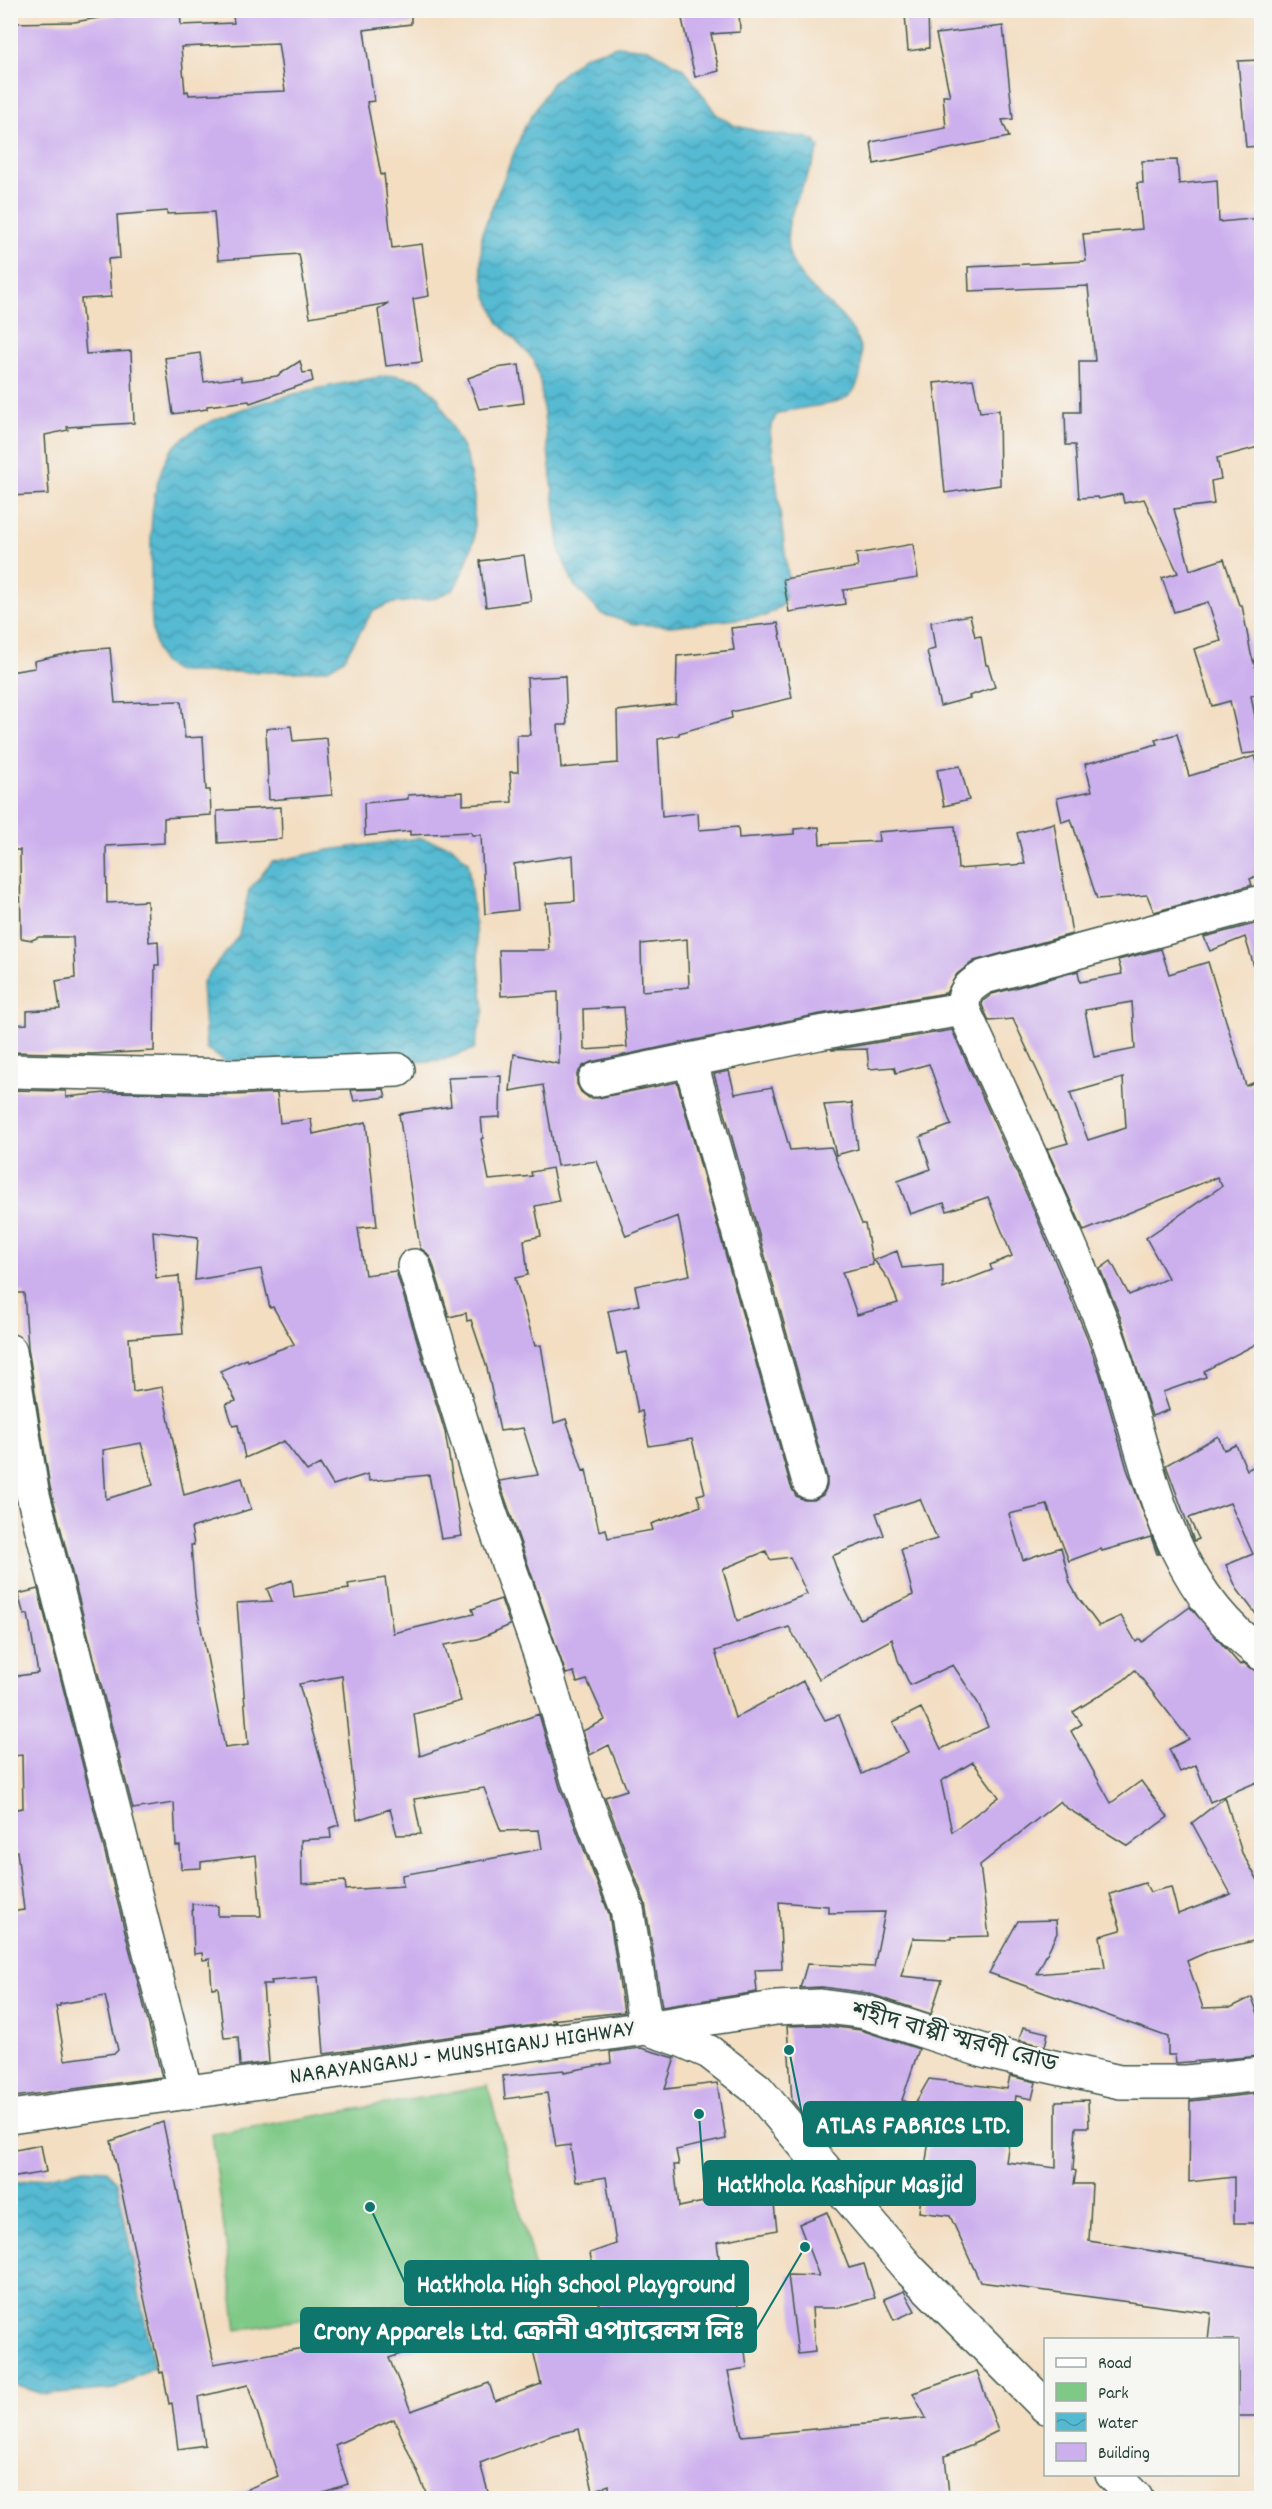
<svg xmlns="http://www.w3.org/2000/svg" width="1272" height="2509" font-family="Dekko,'Noto Sans Bengali',sans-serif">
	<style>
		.green { fill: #7fc987; stroke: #4f835e; stroke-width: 1.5 }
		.water { fill: url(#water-waves); stroke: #3a7c83; stroke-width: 1.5 }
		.building { fill: #ccafed; fill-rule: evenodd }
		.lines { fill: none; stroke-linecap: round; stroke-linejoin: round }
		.minor-casing { stroke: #3f5549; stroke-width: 36 }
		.major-casing { stroke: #3f5549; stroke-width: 36 }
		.minor { stroke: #fff; stroke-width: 33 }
		.major { stroke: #fff; stroke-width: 33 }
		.labels { text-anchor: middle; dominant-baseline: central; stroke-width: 6; stroke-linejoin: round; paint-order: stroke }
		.street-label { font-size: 24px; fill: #1f3d34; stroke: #f6f6f2 }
		.leader { fill: none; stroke: #0f766e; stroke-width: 2 }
		.callout-dot { fill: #0f766e; stroke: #f6f6f2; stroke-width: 2 }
		.callout { fill: #0f766e; stroke: #0f766e; stroke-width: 2 }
		.callout-label { font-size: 26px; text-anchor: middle; font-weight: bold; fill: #fff }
	</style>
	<defs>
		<pattern id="water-waves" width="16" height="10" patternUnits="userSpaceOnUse" patternTransform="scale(1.5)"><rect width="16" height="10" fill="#54bad2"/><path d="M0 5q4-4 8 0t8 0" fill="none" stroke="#4598ab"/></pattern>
	</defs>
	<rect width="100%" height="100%" fill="#f6f6f2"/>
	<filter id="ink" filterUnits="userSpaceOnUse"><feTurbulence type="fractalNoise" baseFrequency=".0167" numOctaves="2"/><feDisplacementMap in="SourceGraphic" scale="12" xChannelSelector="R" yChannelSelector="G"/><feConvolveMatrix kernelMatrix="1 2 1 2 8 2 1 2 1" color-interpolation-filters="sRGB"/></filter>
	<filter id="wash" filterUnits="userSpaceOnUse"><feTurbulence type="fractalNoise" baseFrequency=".008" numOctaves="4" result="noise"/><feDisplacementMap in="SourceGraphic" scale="24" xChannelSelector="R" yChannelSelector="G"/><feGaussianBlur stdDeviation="1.35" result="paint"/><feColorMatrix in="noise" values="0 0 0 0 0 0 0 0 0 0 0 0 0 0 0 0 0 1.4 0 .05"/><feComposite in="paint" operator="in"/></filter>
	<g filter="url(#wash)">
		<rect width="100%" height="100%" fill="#f3dec2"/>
		<!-- green -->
		<path class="green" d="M488,2086L538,2281L237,2330L212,2134Z"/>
		<!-- water -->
		<g class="water">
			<path d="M617,46L649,49L685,70L716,114L733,125L769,134L805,137L815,141L819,148C808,181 783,213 788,248C795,291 854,309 861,352C862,357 861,364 861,370C860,378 856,389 850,395C835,408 798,405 776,415L770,431L789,584L783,605L765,616L671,626L634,624L602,614L574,585L560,552L540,381L534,360L499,323L487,296L481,266L482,233L524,128L553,82L584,56Z"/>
			<path d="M393,375L420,380L438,398L467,457L474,496V540L464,569L454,589L436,598L388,604L372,612L344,659L328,669L300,672H178C174,669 167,666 163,662C150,646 151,601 151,581C151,540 148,495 167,457C193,407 341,383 393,375Z"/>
			<path d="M419,838L451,846L468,862L484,1010L474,1049L443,1060L316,1069L228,1064L206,1048L202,983L239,935L249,890L272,862L329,850Z"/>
			<path d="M85,2169L107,2170L117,2182L154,2367L115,2389L47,2395L11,2384V2184Z"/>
		</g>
		<g id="blocks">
			<!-- building -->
			<g class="building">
				<path d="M171,10H180L181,25L234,23L232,10H411V24L364,30L374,101L367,102L381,175L384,174L392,248L422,244L429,296L413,299L422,362L386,366L378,310L389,303L310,317L299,254L218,260L214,212L167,214V211L117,215L120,258L108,259L111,297L81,299L86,354L131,351L134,423L67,427L68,430L45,435L49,494L10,496V400H14L10,316H15L13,267H10V148L15,74H10V23L74,22L136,12V16ZM278,43L285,91L189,95L188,91L185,92L181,47Z"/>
				<path d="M680,10H739L740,32L711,34L719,71L695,77Z"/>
				<path d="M928,10L929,48L908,51L905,14Z"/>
				<path d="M1003,26L1013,119L1002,120L1009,137L874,164L871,142L946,128L943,96H950L936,34Z"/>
				<path d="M1260,60L1262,146L1246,147L1238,61Z"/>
				<path d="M1177,160L1179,184L1217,180L1219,222L1262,218V446L1217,458L1221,479L1211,481L1214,504L1174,509L1190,570L1224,559L1239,605H1242L1251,654L1262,686V693L1251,696L1262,752L1242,754L1230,701L1212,706L1194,649L1221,641L1208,602L1174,612L1162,578L1178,573L1144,499L1124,503L1122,494L1099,499L1098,497L1079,498L1075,445H1066L1065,412H1080L1079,361H1095L1088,286L969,291L968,267L1086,261L1083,234L1142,229L1137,183H1143L1142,161Z"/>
				<path d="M200,353L204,382L241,377L242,381L277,376L300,361L303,373L311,372L313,381L250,403L249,401L207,406V409L173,414L165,358Z"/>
				<path d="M519,365L524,403L479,409L468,378L496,368Z"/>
				<path d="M973,379L980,412L999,410L1000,485L945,493L934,383Z"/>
				<path d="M913,544L918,578L843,590L845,604L789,612L783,579L858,567L856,554Z"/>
				<path d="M524,555L531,601L486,607L480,561Z"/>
				<path d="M970,615L975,637L981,636L986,665H988L995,687L969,696L970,698L940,706L927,651L935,649L931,622Z"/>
				<path d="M778,623L792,698L731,712L732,718L679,733V735L658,739L662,817L698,813L699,830L738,827L739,838L794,834V829L819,827L820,844L879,841L878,832L955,826L958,869L1025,864L1017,833L1054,823L1072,934L974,961L957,974L946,993L815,1015L591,1062L583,1066L577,1074V1084L581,1092L589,1098H598L677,1082L791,1487L796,1496L804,1500H814L823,1495L827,1486V1477L714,1074L729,1071L735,1094L772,1087L790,1150L831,1147L862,1224H865L873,1265L842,1272L857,1315L898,1303L889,1280L874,1260L897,1251L902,1268L943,1264V1289L992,1270L990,1265L1012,1256L988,1197L947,1211L944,1203L910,1214L898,1181L931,1169L920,1137L951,1125L929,1064L896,1073L894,1067L869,1069L867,1049L831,1050L952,1030L1035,1213L1085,1332L1100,1374L1127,1469L1159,1554H1157L1151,1537L1102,1551L1101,1549L1069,1561L1047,1505L1009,1514L1023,1560L1061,1547L1070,1583L1077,1596L1099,1626L1121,1616L1136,1642L1140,1639L1142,1642L1190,1607L1240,1665L1244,1663L1250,1668L1261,1672L1262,1780L1210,1802L1196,1765L1180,1772L1169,1749L1189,1739L1135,1670L1124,1680L1073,1712L1082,1724L1071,1731L1111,1803L1141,1781L1168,1817L1128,1846L1065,1807L1060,1801L980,1865L989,1936L952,1937V1939L913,1938L901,1976L942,1980L931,2014L867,1993L822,1987L800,1988L807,1964L874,1967L885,1912L828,1913V1906L779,1902L782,1969L755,1970L757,1992L662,2007L645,1903L605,1797L627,1790L609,1745L590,1755L583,1731L605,1720L587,1680L577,1683L574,1672L566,1674L499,1481L538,1475L523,1428L500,1431L487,1368L471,1320L467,1321L466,1313L449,1317L432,1261L427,1253L420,1248L399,1114L451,1106L448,1078L501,1076L500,1117L481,1118L483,1138L481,1139L489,1180L532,1176L531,1172L552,1168L559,1201L535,1206L541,1236L524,1240L528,1275L515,1278L535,1346L541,1345L554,1423L566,1419L583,1471L586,1470L599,1531L606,1529L608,1538L653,1530L651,1524L701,1506L697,1495L705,1493L692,1439L649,1446L642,1411L638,1412L626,1352L617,1354L608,1311L639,1305L635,1286L690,1275L678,1216L626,1236L597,1161L557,1166L543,1085L510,1091L514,1054L559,1064L558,992L501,996L499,950H549L546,903L575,901L573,855L514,864L518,910L485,914L481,835H472L471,832L410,835V831L365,836L364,803L408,799V795L463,792V805L512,802L510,772H518L517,735H530L527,678L565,676L567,725H558L561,768L618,763L617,711L676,704L677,656L734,650L731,628ZM687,939L689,987L642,991L641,944ZM624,1007L627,1047L584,1050L583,1009ZM920,1499L937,1539L901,1549L913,1595L860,1619L841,1581L832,1556L884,1535L876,1513ZM766,1551L770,1560L790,1557L807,1594L737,1621L723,1569ZM789,1627L819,1679L892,1639L898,1660L910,1685L953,1665L978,1703L988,1727L941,1749L921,1708L893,1722L908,1752L862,1774L839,1715L825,1720L803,1681L735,1718L715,1651ZM973,1762L999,1797L952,1832L941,1781Z"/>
				<path d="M110,648L115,703L181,701L185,738L203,737L206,790H210L211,815L164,818V843L106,846L107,903L147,901L149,942L158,941L159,965H155L154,1051L92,1054L10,1052V1025L27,1024V1011L60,1009L56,981L75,978L73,937H39L32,940L21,938L20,850H13L10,816V672L35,668L34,661L83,650Z"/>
				<path d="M291,726L293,741L327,738L332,795L269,800L266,729Z"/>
				<path d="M1177,734L1189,776L1255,756L1262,778V874L1250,879L1252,885L1154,912L1147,895L1097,899L1071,819L1062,822L1057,798L1092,791L1085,764L1157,744L1155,740Z"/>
				<path d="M960,766L969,800L944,806L937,770Z"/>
				<path d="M281,807L282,839L218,843L217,811Z"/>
				<path d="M1262,922V972L1256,973L1245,937L1210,951L1204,937Z"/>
				<path d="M1161,949L1169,974L1208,962L1246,1086L1262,1079V1341L1204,1371L1206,1377L1163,1392L1169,1410L1152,1416L1121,1319L1100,1269L1111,1261L1129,1295L1168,1278L1146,1238L1222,1186L1217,1177L1084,1231L1047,1149L1068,1143L1047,1092L1013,1019L989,1021L982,1005L983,1001L992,994L1078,971L1080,982L1122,974L1118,960ZM1132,1002L1135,1049L1094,1057L1085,1010ZM1123,1078L1126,1128L1088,1140L1070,1093Z"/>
				<path d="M384,1089L386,1097L354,1101L351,1090Z"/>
				<path d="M10,1090L66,1091V1097L115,1092L233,1095L277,1093L280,1123L311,1119L313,1134L366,1122L377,1226L358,1228L365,1275L396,1271L445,1432L462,1536L441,1539L429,1475L369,1481L368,1474L333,1485L320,1464L307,1471L284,1441L245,1458L238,1425L233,1426L226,1404L236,1401L220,1371L247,1359L248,1361L294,1344L273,1307L270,1308L261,1269L195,1280L198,1237L153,1231L156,1278L179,1276L183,1334L129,1338L133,1392L162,1387L184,1495L242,1478L251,1509L191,1528L194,1545H191L195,1597L225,1748L248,1745L237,1603L272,1601L267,1589L292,1580L294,1597L349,1589L348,1584L385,1578L393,1633L474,1614L472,1609L501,1599L510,1625L478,1639L444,1645L461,1701L414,1714L420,1756L539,1714L560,1787L609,1914L624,2012L551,2020L557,2022L324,2054L318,1977L271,1981L272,1984H263L269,2062L240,2066L238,2037L224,2038L218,1987L212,1988L210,1959L203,1960L202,1953L194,1954L192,1904L218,1906V1916H261L256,1855L201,1862V1868L181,1869L180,1846H176L174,1803L133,1809L50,1487L28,1347L24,1293H13L10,1255ZM141,1443L153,1485L106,1499L103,1450ZM342,1676L357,1820L390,1809L397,1835L421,1834L414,1799L484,1788L501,1831L539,1830L542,1849L402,1875L403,1886L346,1890L345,1881L302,1884L301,1840L331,1838L330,1828L339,1825L299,1684Z"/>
				<path d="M852,1103L858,1149L836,1155L824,1105Z"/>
				<path d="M1218,1436L1224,1450L1236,1445L1247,1470L1262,1462V1622L1237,1589L1226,1565L1253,1554L1230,1503L1189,1518L1199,1539L1194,1541L1166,1465Z"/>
				<path d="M38,1589L162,2077L14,2097L11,2065L17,2064L10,2017V1912L24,1910L17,1851H14L10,1831V1810L23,1808L22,1755L13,1756L10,1677L38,1673L28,1614L24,1615L18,1594ZM105,1996L118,2050L115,2053L65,2060L56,2006H60V2004Z"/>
				<path d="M1225,1797L1242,1853L1262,1887V1939L1207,1952L1187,1961L1203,2008L1232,2007L1252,1997L1262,2025V2056L1176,2063L1175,2055H1168V2037L989,1973L1018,1921L1056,1920L1057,1933L1037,1974L1105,1968L1100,1936L1121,1930L1110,1894L1145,1883L1150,1892L1171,1887L1178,1914L1231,1894L1192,1823Z"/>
				<path d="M819,2025L861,2030L919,2049L902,2100L914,2105L929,2079L1007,2089L1010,2076L1036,2082L1032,2099L1016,2096L1006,2162L1056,2168V2101L1088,2100L1089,2127H1076L1073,2170L1076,2171L1074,2184H1092L1089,2241L1262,2268L1260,2416H1238V2340H1208L1211,2313L980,2282L950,2216L919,2212L930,2132L809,2122L792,2101L787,2026Z"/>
				<path d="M1023,2027L1048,2033L1045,2046L1019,2040Z"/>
				<path d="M641,2048L675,2058L665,2089L717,2083L726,2139L676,2150L679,2165H674L679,2207L772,2188L777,2230L717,2242L723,2288L732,2286L741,2316L747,2368L728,2371L742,2436L926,2418L913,2393L977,2371L998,2431L973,2443V2445L945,2456L949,2494L906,2499H610L609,2485L593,2491L579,2429L553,2435L480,2463L490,2499H429L394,2419L335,2445L348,2484L302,2499H224L278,2476L248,2385L198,2397L205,2445L178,2449L172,2403L169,2404L163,2372L160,2373L111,2141L163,2122L214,2364L326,2344V2348L384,2329V2335L439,2318L442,2340L389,2358L411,2411L489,2383L495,2401L541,2384L529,2333L556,2327V2324L601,2314L590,2253L616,2244L606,2177L576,2182L570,2145L556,2147L547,2093L505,2099L503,2076L564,2070V2072L611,2063L610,2052Z"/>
				<path d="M1262,2093V2223H1234V2177L1189,2182L1190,2101Z"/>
				<path d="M41,2145L46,2172L10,2178V2151Z"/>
				<path d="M827,2212L849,2268L864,2264L875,2298L839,2308H812L815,2352L798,2354L788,2275L819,2276L799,2224Z"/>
				<path d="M904,2291L915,2311L894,2320L884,2299Z"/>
			</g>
		</g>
	</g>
	<g filter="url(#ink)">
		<use href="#blocks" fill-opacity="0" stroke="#3f5549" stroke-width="1.5"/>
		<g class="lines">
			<defs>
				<g id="minor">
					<path d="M963,1009C963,991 969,986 984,977L1262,902"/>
					<path d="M690,1060L809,1482"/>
					<path d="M10,1071L233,1076L398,1070"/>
					<path d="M595,1080L819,1033L963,1009C1011,1114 1060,1218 1103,1325C1148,1439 1153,1576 1262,1654"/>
					<path d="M414,1266L485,1498L544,1665L578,1780L627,1909L646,2028L776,2008L820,2006L865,2012L987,2052L1120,2082H1187L1262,2074"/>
					<path d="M10,1351L32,1491L186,2093"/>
				</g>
				<g id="major">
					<path d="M10,2117L646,2028L679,2039L709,2052L757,2089L909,2269L1046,2407"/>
					<path d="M1112,2474L1136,2498"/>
				</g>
			</defs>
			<!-- minor casing -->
			<use href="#minor" class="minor-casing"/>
			<!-- major casing -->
			<use href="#major" class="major-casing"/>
			<!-- minor -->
			<use href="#minor" class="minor"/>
			<!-- major -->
			<use href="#major" class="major"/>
		</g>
	</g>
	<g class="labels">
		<!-- street labels -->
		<g class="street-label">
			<text transform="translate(954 2039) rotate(15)">শহীদ বাপ্পী স্মরণী রোড</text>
			<text transform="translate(462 2054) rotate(-8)">NARAYANGANJ - MUNSHIGANJ HIGHWAY</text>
		</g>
	</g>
	<!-- callouts -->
	<path class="leader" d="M789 2050L804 2124M699 2114L704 2183M370 2207L405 2283M805 2247L756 2330"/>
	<g class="callout-dot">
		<circle cx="789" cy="2050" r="6"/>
		<circle cx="699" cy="2114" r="6"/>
		<circle cx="370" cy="2207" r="6"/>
		<circle cx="805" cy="2247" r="6"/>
	</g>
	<g class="callout">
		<rect x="804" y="2102" width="218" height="44" rx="6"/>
		<rect x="704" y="2161" width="271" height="44" rx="6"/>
		<rect x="405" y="2261" width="343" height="44" rx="6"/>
		<rect x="301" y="2308" width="455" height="44" rx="6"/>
	</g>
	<g class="callout-label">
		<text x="913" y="2133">ATLAS FABRICS LTD.</text>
		<text x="840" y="2192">Hatkhola Kashipur Masjid</text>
		<text x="576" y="2292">Hatkhola High School Playground</text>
		<text x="529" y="2339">Crony Apparels Ltd. ক্রোনী এপ্যারেলস লিঃ</text>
	</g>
	<!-- margin -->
	<rect width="1272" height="2509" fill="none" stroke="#f6f6f2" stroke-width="36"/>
	<!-- legend -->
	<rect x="1044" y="2338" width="195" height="138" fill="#f6f6f2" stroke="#a0aca6" stroke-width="1.5"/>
	<rect x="1056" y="2358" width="30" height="9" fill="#ffffff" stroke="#a0aca6" stroke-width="1.5"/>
	<text x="1098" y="2368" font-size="18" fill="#1f3d34">Road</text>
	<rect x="1056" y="2383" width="30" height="18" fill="#7fc987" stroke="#a0aca6" stroke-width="1.5"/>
	<text x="1098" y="2398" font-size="18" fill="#1f3d34">Park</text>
	<rect x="1056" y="2413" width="30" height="18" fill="url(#water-waves)" stroke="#a0aca6" stroke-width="1.5"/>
	<text x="1098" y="2428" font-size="18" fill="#1f3d34">Water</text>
	<rect x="1056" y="2443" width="30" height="18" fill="#ccafed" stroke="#a0aca6" stroke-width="1.5"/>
	<text x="1098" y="2458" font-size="18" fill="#1f3d34">Building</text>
</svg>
